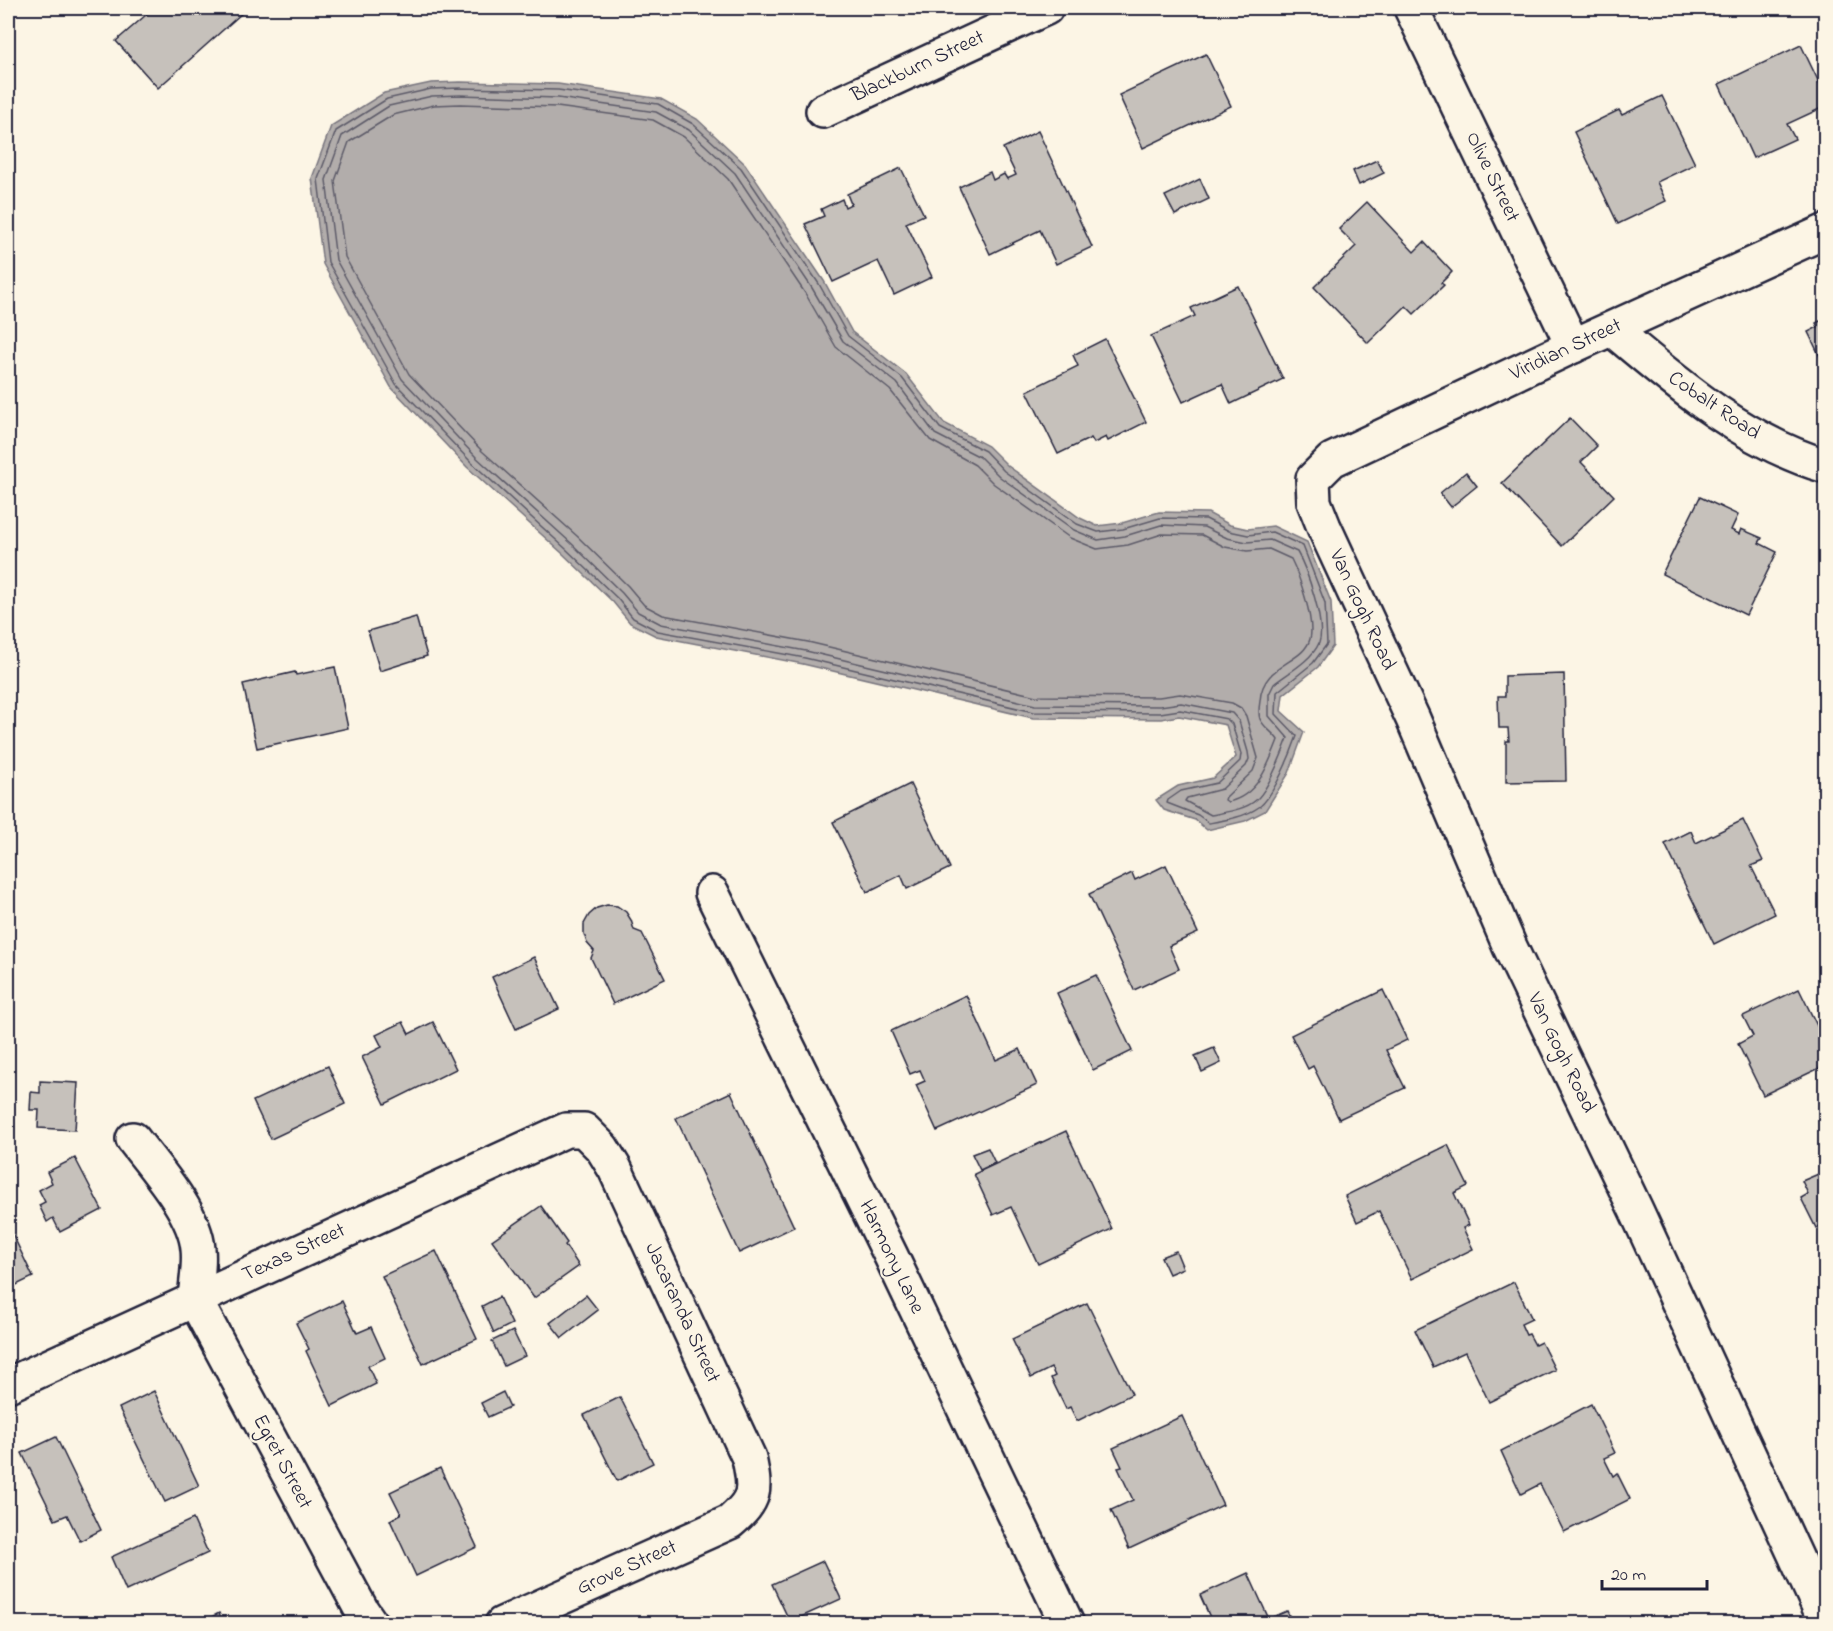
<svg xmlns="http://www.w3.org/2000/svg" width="1833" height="1631" font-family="'Indie Flower',sans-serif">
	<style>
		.water { fill: #b2adab; stroke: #78757e; stroke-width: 1.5 }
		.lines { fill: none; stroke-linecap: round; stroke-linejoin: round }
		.shore { stroke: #5c5a68; stroke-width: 1.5 }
		.building { fill: #c6c1bb; stroke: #22223b; stroke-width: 1.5 }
		.minor-casing { stroke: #22223b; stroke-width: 38 }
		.minor { stroke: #fcf5e5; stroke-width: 33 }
		.labels { text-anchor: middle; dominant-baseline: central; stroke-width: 4.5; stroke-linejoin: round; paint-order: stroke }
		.street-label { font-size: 21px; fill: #22223b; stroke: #fcf5e5 }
	</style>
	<rect width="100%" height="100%" fill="#fcf5e5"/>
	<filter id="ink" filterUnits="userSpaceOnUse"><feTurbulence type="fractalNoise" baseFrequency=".0167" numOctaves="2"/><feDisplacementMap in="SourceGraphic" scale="12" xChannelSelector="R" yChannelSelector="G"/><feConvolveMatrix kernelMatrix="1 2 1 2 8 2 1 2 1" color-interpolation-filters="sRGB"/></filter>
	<g filter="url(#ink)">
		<!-- water -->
		<path class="water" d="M460,82L558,84L661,99L697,119L745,164L824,281L852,332L906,374L944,423L988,446L1008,466L1080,518L1097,526L1122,523L1159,512L1208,513L1230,525L1248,529L1273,526L1307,542L1331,602L1333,646L1318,667L1283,695L1281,711L1304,732L1289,773L1265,811L1245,821L1207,830L1195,820L1164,810L1156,800L1178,786L1213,778L1236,757L1226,725L1179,716L1161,719L1033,718L803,664L656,636L630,623L613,602L562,553L467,467L391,387L323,264L312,178L331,126L384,93L431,83Z"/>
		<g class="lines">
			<!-- shore -->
			<g class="shore">
				<path d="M460,88L558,90L658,104L693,124L741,168L819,284L848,336L902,378L940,428L985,451L1004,471L1077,524L1098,532L1123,529L1160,518L1206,519L1229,531L1248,535L1272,532L1303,546L1325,603L1327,644L1313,663L1277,692L1276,714L1297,736C1291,753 1274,796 1259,807C1245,817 1226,820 1209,823L1198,815L1167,803L1168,800L1181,791L1217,783L1240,761L1241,754L1232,724L1227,719L1180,710L1160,713L1034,712L805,658L658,631L633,618L617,598L566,549L471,462L396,384L328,262L318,179L336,131L387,99L431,89Z"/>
				<path d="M460,95L558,98L656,112L689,130L735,173L812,288L843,341L897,383L935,434L980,457L1000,477L1074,530L1098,540L1125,536L1161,525L1204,527L1227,538L1247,542L1270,540L1297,552C1307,569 1326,624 1319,643C1312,660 1288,673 1274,684L1269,694V716L1288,738C1282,754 1269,789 1256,800C1245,810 1225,812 1211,815L1185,801L1187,798L1222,789L1246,766L1249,759L1248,752L1239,721L1232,713L1181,703L1160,706L1035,705L806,651L661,624L638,612L622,593L571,543L476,457L402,379L336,260L326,180L342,136L389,106L432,96Z"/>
				<path d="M460,104L557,107L653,120L684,137L728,179L805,293L836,347L890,390L930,440L975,465L994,484L1070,538L1097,549L1128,545L1162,534L1202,535L1225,547L1247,551L1269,549L1291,559C1299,575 1315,621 1310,639C1303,664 1262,663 1260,701C1259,707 1258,713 1260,719C1264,728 1273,732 1278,740C1268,766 1257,796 1228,802L1225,800L1226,797L1253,771L1258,758L1246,716L1241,708L1232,703L1180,694L1159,697L1036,696L808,642L663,615L644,605L628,586L577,536L482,451L409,374L345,257L335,181L349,142L393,115L434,105Z"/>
			</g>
		</g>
		<!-- building -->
		<g class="building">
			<path d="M154,8H237L242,13L158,88L116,41Z"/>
			<path d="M1801,45L1826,97V106L1787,124L1795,139L1753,158L1719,84Z"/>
			<path d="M1206,54L1231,106L1143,148L1119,95Z"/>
			<path d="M1662,96L1695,164L1657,182L1666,201L1618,224L1574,132L1619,110L1622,115Z"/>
			<path d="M1038,131L1092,247L1056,264L1040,230L990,254L959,187L990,172L993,180L1004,174L1007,179L1016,175L1003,148Z"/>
			<path d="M1377,160L1384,173L1359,185L1353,171Z"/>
			<path d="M901,168L924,215L906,223L932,277L894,295L878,261L833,282L805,224L824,216L821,209L842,199L845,207L851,204L847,194Z"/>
			<path d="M1200,179L1209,199L1175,215L1165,196Z"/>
			<path d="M1367,202L1414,252L1424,242L1452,272L1441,283L1444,285L1414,314L1406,306L1368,343L1314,287L1356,246L1339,229Z"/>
			<path d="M1238,286L1283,379L1231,404L1222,384L1183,402L1151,336L1195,316L1191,308Z"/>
			<path d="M1826,318V369L1808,332L1818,327L1816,323Z"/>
			<path d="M1105,339L1146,422L1108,441L1106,437L1094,443L1091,438L1058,454L1027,391L1078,366L1073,355Z"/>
			<path d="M1570,418L1597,446L1581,462L1614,496L1562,546L1502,483Z"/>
			<path d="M1466,472L1477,486L1451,507L1440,493Z"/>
			<path d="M1700,497L1738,515L1731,530L1739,534L1741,529L1762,538L1759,543L1777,552L1746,615L1662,574Z"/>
			<path d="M416,617L427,656L380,671L368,631Z"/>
			<path d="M335,667L348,728L257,748L243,684L295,672L296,675Z"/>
			<path d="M1564,674L1566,781L1506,782V741H1509L1508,728H1499L1498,696H1505V676Z"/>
			<path d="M910,784L950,868L907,889L901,875L867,892L833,822Z"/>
			<path d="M1743,820L1763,861L1751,866L1775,914L1714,944L1665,844L1691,831L1696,843Z"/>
			<path d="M1166,865L1198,933L1169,946L1179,969L1134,990L1089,894L1132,873L1135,880Z"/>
			<path d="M607,905L617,906L626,912L631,920L634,930L642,933L665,979L613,1004L591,958L594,951L587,943L584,934V924L589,915L597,908Z"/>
			<path d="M534,957L559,1009L516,1029L492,977Z"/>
			<path d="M1096,975L1132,1051L1093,1070L1057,993Z"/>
			<path d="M1799,989L1826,1044V1065L1763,1095L1738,1044L1753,1036L1743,1016Z"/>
			<path d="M1383,990L1407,1040L1386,1050L1405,1088L1339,1119L1313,1066L1308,1069L1291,1035Z"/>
			<path d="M966,995L996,1060L1020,1049L1037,1085L937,1131L916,1085L925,1081L920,1070L910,1074L891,1031Z"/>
			<path d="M403,1022L409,1034L433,1022L456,1069L385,1104L362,1057L382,1047L376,1035Z"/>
			<path d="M1214,1048L1221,1063L1202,1072L1195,1056Z"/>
			<path d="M328,1066L345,1104L271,1139L253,1101Z"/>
			<path d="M40,1081L78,1083L75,1130L38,1128L39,1110H30L31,1092L40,1093Z"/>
			<path d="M731,1092L794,1227L739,1253L676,1118Z"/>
			<path d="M1066,1131L1112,1229L1038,1264L1011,1207L993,1215L974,1174Z"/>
			<path d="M1448,1145L1468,1186L1454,1193L1469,1225L1463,1228L1473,1249L1412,1279L1379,1211L1357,1222L1345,1196Z"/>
			<path d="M988,1148L995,1163L980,1170L972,1154Z"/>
			<path d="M75,1158L102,1210L60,1232L53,1218L47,1222L39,1205L45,1202L39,1190L52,1183L47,1172Z"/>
			<path d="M1823,1172L1826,1178V1223L1816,1228L1801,1198L1808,1194L1802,1181Z"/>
			<path d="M541,1206L567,1243L565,1245L579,1266L534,1298L492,1240Z"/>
			<path d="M11,1231L33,1277L8,1289V1233Z"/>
			<path d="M436,1251L477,1339L423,1364L382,1276Z"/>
			<path d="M1176,1251L1183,1268L1169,1274L1161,1257Z"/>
			<path d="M1514,1282L1532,1319L1521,1324L1526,1335L1529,1334L1535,1345L1541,1342L1555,1370L1489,1402L1465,1352L1433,1367L1415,1330Z"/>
			<path d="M586,1295L598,1310L562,1338L550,1323Z"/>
			<path d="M499,1297L512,1324L494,1333L482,1306Z"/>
			<path d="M342,1301L357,1333L371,1327L385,1358L368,1366L376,1384L332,1406L306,1351L309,1349L296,1323Z"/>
			<path d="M1087,1303L1132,1394L1077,1421L1070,1407L1066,1409L1051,1378L1055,1376L1051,1368L1031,1378L1012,1339Z"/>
			<path d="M513,1331L525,1356L504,1366L492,1341Z"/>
			<path d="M154,1391L199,1486L165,1502L119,1408Z"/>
			<path d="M503,1392L510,1407L488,1417L481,1403Z"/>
			<path d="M620,1397L653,1463L617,1481L584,1415Z"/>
			<path d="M1591,1404L1615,1453L1604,1458L1613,1476L1617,1473L1630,1499L1564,1532L1540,1484L1521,1494L1501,1451Z"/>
			<path d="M1182,1416L1223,1505L1129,1549L1111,1510L1133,1500L1118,1468L1122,1467L1113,1448Z"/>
			<path d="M56,1437L101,1530L80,1541L67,1515L55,1520L22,1453Z"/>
			<path d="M440,1468L477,1547L416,1576L390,1520L401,1514L390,1492Z"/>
			<path d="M193,1519L208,1553L126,1591L111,1557Z"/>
			<path d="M823,1561L841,1599L790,1622L772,1584Z"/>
			<path d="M1248,1573L1269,1619L1287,1611L1293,1624H1213L1200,1595Z"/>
			<path d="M8,1605L16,1624H8Z"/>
			<path d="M219,1613L224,1624H198Z"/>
			<path d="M702,1615L706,1624H684Z"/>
		</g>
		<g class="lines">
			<defs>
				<g id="minor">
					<path d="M1411,8L1573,346"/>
					<path d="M823,111L1046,8"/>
					<path d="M1826,231L1573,346L1332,460L1313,479L1314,502L1324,527L1413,719L1510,947L1636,1210L1826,1622"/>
					<path d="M1612,329C1676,383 1744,442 1826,466"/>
					<path d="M712,893L891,1256L1067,1624"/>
					<path d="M133,1139C155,1168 195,1212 198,1249C200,1265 196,1284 195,1300L362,1611L371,1624"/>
					<path d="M8,1385C194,1301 379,1214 566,1130H584L602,1148L615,1169L749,1458C756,1491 756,1499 730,1522L502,1624"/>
				</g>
			</defs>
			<!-- minor casing -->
			<use href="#minor" class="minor-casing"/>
			<!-- minor -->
			<use href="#minor" class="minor"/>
		</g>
	</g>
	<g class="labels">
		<!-- street labels -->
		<g class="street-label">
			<text transform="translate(918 67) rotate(-25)">Blackburn Street</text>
			<text transform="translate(1492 177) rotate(64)">Olive Street</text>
			<text transform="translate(1566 350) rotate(-25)">Viridian Street</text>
			<text transform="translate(1714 406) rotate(34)">Cobalt Road</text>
			<text transform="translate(1362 610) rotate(65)">Van Gogh Road</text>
			<text transform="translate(1561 1053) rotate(64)">Van Gogh Road</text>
			<text transform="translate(294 1253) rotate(-25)">Texas Street</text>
			<text transform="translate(891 1257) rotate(64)">Harmony Lane</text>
			<text transform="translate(682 1313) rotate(65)">Jacaranda Street</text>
			<text transform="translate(282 1462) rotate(62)">Egret Street</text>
			<text transform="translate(627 1568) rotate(-24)">Grove Street</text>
		</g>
	</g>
	<!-- margin -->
	<rect width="1833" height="1631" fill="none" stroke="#fcf5e5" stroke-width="30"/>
	<rect x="15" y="15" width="1803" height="1601" fill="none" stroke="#22223b" stroke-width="2" filter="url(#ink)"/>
	<!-- scale -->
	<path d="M1602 1580v9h105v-9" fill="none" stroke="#22223b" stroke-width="3"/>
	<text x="1611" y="1580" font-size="18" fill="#22223b" stroke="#fcf5e5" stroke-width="4.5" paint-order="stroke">20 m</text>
</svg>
